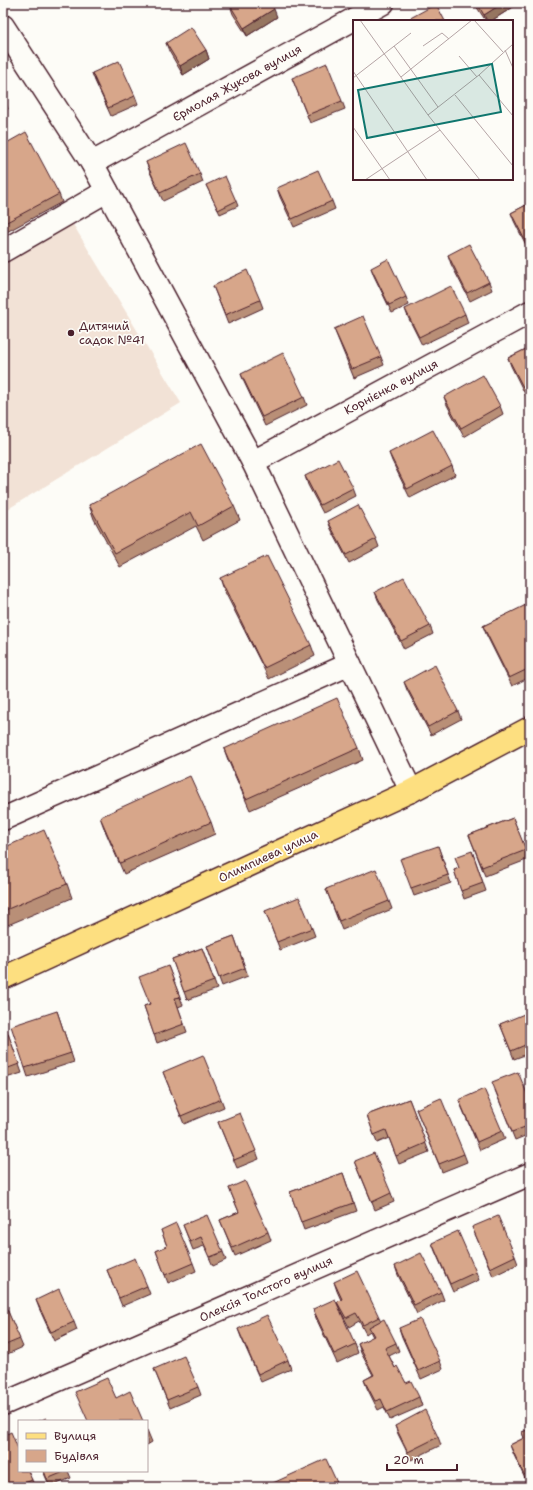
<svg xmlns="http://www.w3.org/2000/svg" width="533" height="1490" font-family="'Shantell Sans',sans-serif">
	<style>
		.built { fill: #f2e2d6 }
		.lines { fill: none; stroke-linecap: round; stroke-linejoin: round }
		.minor-casing { stroke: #4a1f2b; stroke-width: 25 }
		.major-casing { stroke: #4a1f2b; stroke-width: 25 }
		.minor { stroke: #fdfcf7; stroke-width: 22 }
		.major { stroke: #fddf80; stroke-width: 22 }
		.wall { fill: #b98f77; stroke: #4a1f2b }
		.shaded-wall { fill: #967461; stroke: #4a1f2b }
		.building { fill: #d7a68a; stroke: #4a1f2b }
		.poi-dot { fill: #4a1f2b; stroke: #fdfcf7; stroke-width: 1.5 }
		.labels { text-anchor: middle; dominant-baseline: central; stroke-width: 3.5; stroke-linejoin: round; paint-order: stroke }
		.street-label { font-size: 12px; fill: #4a1f2b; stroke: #fdfcf7 }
		.poi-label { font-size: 12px; fill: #4a1f2b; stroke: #fdfcf7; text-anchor: start }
		.inset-road { fill: none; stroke: #b5a4a5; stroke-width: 1 }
		.view { fill: #0f766e; fill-opacity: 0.15; stroke: #0f766e; stroke-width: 2 }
		.inset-edge { fill: none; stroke: #4a1f2b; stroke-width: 2 }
	</style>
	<rect width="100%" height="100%" fill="#fdfcf7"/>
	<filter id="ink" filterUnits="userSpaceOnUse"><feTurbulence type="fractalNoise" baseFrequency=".025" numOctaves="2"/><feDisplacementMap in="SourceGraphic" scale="8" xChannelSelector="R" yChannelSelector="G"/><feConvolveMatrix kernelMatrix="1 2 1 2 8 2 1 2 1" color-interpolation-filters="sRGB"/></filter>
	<g filter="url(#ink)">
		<!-- built -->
		<path class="built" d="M71,221L181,403L3,512V263Z"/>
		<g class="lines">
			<defs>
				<g id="minor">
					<path d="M3,26L92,163L253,462L411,791"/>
					<path d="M92,163L383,3"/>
					<path d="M3,251L107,191"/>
					<path d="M253,462L530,312"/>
					<path d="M3,819L350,664"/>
					<path d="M3,1404L530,1174"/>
				</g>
				<path id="major" d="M3,978L411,791L530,728"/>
			</defs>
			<!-- minor casing -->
			<use href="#minor" class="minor-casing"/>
			<!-- major casing -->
			<use href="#major" class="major-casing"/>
			<!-- minor -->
			<use href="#minor" class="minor"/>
			<!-- major -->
			<use href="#major" class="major"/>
		</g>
		<!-- wall -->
		<g class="wall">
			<path d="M474,3H518V4L491,21H486Z"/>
			<path d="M230,5L277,17L247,36L233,14Z"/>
			<path d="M166,43L206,50L209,59L183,75L169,51Z"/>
			<path d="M92,73L135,96L138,104L111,116L95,81Z"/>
			<path d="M292,78L342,101L345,109L310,123Z"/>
			<path d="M3,96L5,101L8,109L3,112Z"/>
			<path d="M3,145L59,194L62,202L3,234Z"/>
			<path d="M146,162L200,174L203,182L163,201L149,170Z"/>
			<path d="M206,185L236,201L238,206L220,214Z"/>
			<path d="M277,188L332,201L335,209L294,227L280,197Z"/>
			<path d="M530,203V253L514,221L511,213Z"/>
			<path d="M448,255L489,282L492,290L470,301L451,264Z"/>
			<path d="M371,268L406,297L409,305L392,313L374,276Z"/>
			<path d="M213,286L260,300L263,308L228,324Z"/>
			<path d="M405,309L465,314L468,323L422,345L408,317Z"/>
			<path d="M334,329L381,357L384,365L354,378Z"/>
			<path d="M530,347V393L526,396L511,366L508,358Z"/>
			<path d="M241,374L304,397L307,405L265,426L244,382Z"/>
			<path d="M444,397L500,406L503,414L464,437L447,405Z"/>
			<path d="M389,453L452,466L455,475L410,498L392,461Z"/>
			<path d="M305,476L353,488L356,496L323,513L308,485Z"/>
			<path d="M89,505L234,506L240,520L203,540L196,526L120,567L94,519Z"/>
			<path d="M328,521L376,539L379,547L349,563L331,529Z"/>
			<path d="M220,578L311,645L315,656L269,679L224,590Z"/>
			<path d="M375,592L430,626L433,634L404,649L378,600Z"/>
			<path d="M530,604V677L512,686L486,634L483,626Z"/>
			<path d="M404,682L458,711L461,719L431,735L407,690Z"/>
			<path d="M359,748L363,760L250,810L228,760L224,749Z"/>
			<path d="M100,817L211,822L215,834L124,874L104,828Z"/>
			<path d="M513,818L529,859L485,876L469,835Z"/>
			<path d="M438,846L451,883L414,896L411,888Z"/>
			<path d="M3,848L67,884L72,898L3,927Z"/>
			<path d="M472,851L486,891L464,899L454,870L459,868Z"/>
			<path d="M326,889L389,901L392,909L342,930Z"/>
			<path d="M265,911L312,928L315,936L280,950Z"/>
			<path d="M234,936L248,976L222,986L207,946Z"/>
			<path d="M202,948L217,989L187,1000L172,959Z"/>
			<path d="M168,966L183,1005L178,1007L187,1032L157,1043L144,1006L149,1004Z"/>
			<path d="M57,1011L74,1062L28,1077L25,1068Z"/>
			<path d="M530,1014V1053L514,1059L500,1024Z"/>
			<path d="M6,1028L22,1073L3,1079V1029Z"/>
			<path d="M163,1072L221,1099L224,1107L184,1124Z"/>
			<path d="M495,1090L528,1096L530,1095V1134L515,1140Z"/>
			<path d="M409,1099L429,1152L399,1164L389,1138L377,1143L367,1115Z"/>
			<path d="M459,1100L502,1131L505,1139L480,1150L462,1108Z"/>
			<path d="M416,1109L464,1154L467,1162L442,1172Z"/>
			<path d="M218,1122L256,1151L259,1159L237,1168Z"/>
			<path d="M355,1161L391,1193L394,1202L375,1210Z"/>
			<path d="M343,1173L356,1211L304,1230L290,1192Z"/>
			<path d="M229,1188L268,1232L271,1240L235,1256L220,1220L239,1212Z"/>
			<path d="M183,1225L223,1252L226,1260L213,1266L204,1246L193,1250Z"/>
			<path d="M472,1227L515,1256L518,1264L493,1276Z"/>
			<path d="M161,1230L193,1263L196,1271L168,1283L156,1251L167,1246Z"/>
			<path d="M432,1243L476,1272L479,1280L453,1292L435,1251Z"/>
			<path d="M395,1266L441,1292L444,1300L417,1314L398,1275Z"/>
			<path d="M107,1270L147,1286L150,1294L122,1306Z"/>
			<path d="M334,1282L379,1317L381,1321L396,1343L399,1351L389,1356L395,1368L406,1383L419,1397L422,1406L390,1420L384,1407L378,1410L367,1388L364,1380L373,1375L361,1353L358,1344L373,1337L370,1331L366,1334L359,1321L349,1327L340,1310L337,1302L341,1300L337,1291Z"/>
			<path d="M3,1300L23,1347L3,1356Z"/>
			<path d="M36,1300L74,1322L77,1330L54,1341L39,1308Z"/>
			<path d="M313,1309L355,1344L358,1353L337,1363L316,1318Z"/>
			<path d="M399,1328L440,1361L443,1369L421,1379L402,1337Z"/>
			<path d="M238,1329L288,1360L291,1369L261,1382L241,1337Z"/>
			<path d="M154,1369L198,1387L201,1395L170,1408Z"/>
			<path d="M395,1426L438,1437L441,1445L411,1460L398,1434Z"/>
			<path d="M530,1429V1482L527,1483L513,1453L510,1445L524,1438L522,1432Z"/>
			<path d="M147,1430L152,1442L147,1445Z"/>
			<path d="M3,1436L32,1480L35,1487H3Z"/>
			<path d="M43,1471H68L71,1478L50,1487Z"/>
		</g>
		<!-- shaded-wall -->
		<g class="shaded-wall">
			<path d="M503,3L518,4L491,21H487L484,15Z"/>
			<path d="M274,9L277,17L247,36L244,28Z"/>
			<path d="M206,50L209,59L183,75L180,66Z"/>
			<path d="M3,457L5,464L3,465Z"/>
		</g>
		<!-- building -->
		<g class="building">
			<path d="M234,3H271L274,9L244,28L230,5Z"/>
			<path d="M477,3H503L484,15Z"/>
			<path d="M436,4L445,21H405Z"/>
			<path d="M191,27L206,50L180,66L166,43Z"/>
			<path d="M119,61L135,96L108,108L92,73Z"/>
			<path d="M327,63L342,101L307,115L292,78Z"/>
			<path d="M3,96L5,101L3,102Z"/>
			<path d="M26,132L59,194L3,224V145Z"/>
			<path d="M186,143L200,174L160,193L146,162Z"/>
			<path d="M318,170L332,201L292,219L277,188Z"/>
			<path d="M225,176L236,201L218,210L206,185Z"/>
			<path d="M530,203V250L511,213Z"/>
			<path d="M469,244L489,282L467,293L448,255Z"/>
			<path d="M388,259L406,297L389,305L371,268Z"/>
			<path d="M247,270L260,300L225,315L213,286Z"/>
			<path d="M451,286L465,314L419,337L405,309Z"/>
			<path d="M363,316L381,357L352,369L334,329Z"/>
			<path d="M530,347V384L523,387L508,358Z"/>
			<path d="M283,353L304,397L262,417L241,374Z"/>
			<path d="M483,375L500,406L461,428L444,397Z"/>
			<path d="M433,430L452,466L407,489L389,453Z"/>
			<path d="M201,444L234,506L198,526L191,512L115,553L89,505Z"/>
			<path d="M338,459L353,488L320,505L305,476Z"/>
			<path d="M358,505L376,539L346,555L328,521Z"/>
			<path d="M267,556L311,645L264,668L220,578Z"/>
			<path d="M404,577L430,626L401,641L375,592Z"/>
			<path d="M530,603V668L509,678L483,626Z"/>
			<path d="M435,665L458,711L428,727L404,682Z"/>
			<path d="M337,698L359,748L246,799L224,749Z"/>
			<path d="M190,776L211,822L120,863L100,817Z"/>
			<path d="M513,818L526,850L482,867L469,835Z"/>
			<path d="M44,830L67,884L3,911V848Z"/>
			<path d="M438,846L448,875L411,888L400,859Z"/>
			<path d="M472,851L483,883L461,891L454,870L459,868L455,857Z"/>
			<path d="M376,869L389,901L339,921L326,889Z"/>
			<path d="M299,897L312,928L277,942L265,911Z"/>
			<path d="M234,936L245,968L219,978L207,946Z"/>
			<path d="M202,948L214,981L184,992L172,959Z"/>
			<path d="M168,966L180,997L175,998L184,1024L154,1035L144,1006L150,1004L139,977Z"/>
			<path d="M57,1011L71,1053L25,1068L11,1026Z"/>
			<path d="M529,1012L530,1014V1043L511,1051L500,1024Z"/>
			<path d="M6,1028L19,1064L3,1070V1029Z"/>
			<path d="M203,1055L221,1099L181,1116L163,1072Z"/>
			<path d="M518,1072L528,1096L530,1095V1125L512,1132L492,1082Z"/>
			<path d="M484,1089L502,1131L477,1142L459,1100Z"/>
			<path d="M441,1098L464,1154L439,1164L416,1109Z"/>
			<path d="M409,1099L426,1143L396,1156L386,1130L374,1135L367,1115Z"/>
			<path d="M240,1113L256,1151L234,1160L218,1122Z"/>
			<path d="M374,1153L391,1193L372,1202L355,1161Z"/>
			<path d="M343,1173L353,1203L301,1222L290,1192Z"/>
			<path d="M245,1181L268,1232L232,1248L220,1220L239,1212L229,1188Z"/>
			<path d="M207,1215L223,1252L210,1257L201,1237L190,1242L183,1225Z"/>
			<path d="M498,1216L515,1256L490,1268L472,1227Z"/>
			<path d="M176,1223L193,1263L165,1275L156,1251L167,1246L161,1230Z"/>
			<path d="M458,1231L476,1272L450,1284L432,1243Z"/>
			<path d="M421,1253L441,1292L414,1305L395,1266Z"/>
			<path d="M135,1258L147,1286L119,1298L107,1270Z"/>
			<path d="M357,1271L379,1317L363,1325L356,1313L346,1318L337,1302L342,1299L334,1282Z"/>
			<path d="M59,1289L74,1322L51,1332L36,1300Z"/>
			<path d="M335,1299L355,1344L334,1354L313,1309Z"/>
			<path d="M3,1300L20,1339L3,1346Z"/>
			<path d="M267,1315L288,1360L258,1374L238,1329Z"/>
			<path d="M384,1319L396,1343L385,1348L395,1368L397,1366L406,1383L411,1381L419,1397L387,1412L381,1399L375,1401L364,1380L374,1375L358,1344L374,1336L369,1327Z"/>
			<path d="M420,1319L440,1361L418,1371L399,1328Z"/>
			<path d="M184,1356L198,1387L167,1400L154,1369Z"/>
			<path d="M107,1378L116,1398L130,1391L143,1421H88L75,1392Z"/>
			<path d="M425,1410L438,1437L408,1452L395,1426Z"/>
			<path d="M46,1418L48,1421H39Z"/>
			<path d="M530,1429V1472L524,1475L510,1445L524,1438L522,1432Z"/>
			<path d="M11,1432L19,1451V1471H28L32,1480L15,1487H8L6,1482L3,1484V1436Z"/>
			<path d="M326,1459L339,1487H275L273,1483Z"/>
			<path d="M44,1471H66L47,1479Z"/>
		</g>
	</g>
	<!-- markers -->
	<circle class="poi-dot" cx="71" cy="333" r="4"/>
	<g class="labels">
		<!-- street labels -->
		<g class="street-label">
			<text transform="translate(237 83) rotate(-29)">Єрмолая Жукова вулиця</text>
			<text transform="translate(391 387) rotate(-28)">Корнієнка вулиця</text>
			<text transform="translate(268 856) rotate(-25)">Олимпиева улица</text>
			<text transform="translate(266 1289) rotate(-24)">Олексія Толстого вулиця</text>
		</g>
		<!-- poi labels -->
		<g class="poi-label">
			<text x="79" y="326">Дитячий<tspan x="79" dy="14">садок №41</tspan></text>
		</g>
	</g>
	<!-- overview -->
	<g transform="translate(353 20)">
		<rect width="160" height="160" fill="#fdfcf7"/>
		<path class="inset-road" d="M7,0L75,95L127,160M121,0L150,32M41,26L85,87M70,26L89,13L96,19M152,30L160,48M106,36L124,57M0,51L74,160M126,55L160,96M48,57L119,0M0,58L58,13M102,75L160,146M75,95L126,55L160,24M0,107L37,160M12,160L87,110"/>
		<path class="view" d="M139,44L148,92L14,118L5,70Z"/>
		<rect width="160" height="160" class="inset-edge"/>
	</g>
	<!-- margin -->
	<rect width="533" height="1490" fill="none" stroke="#fdfcf7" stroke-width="16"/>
	<rect x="8" y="8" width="517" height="1474" fill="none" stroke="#4a1f2b" stroke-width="1.5" filter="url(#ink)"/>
	<!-- legend -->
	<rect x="18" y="1420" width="130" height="52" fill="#fdfcf7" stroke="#b5a4a5"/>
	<rect x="26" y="1433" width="20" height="6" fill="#fddf80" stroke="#b5a4a5"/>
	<text x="54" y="1440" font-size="12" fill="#4a1f2b">Вулиця</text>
	<rect x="26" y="1450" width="20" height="12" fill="#d7a68a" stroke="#b5a4a5"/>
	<text x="54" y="1460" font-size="12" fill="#4a1f2b">Будівля</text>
	<!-- scale -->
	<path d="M387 1464v6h70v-6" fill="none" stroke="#4a1f2b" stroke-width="2"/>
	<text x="393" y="1464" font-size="12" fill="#4a1f2b" stroke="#fdfcf7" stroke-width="3" paint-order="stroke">20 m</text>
</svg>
